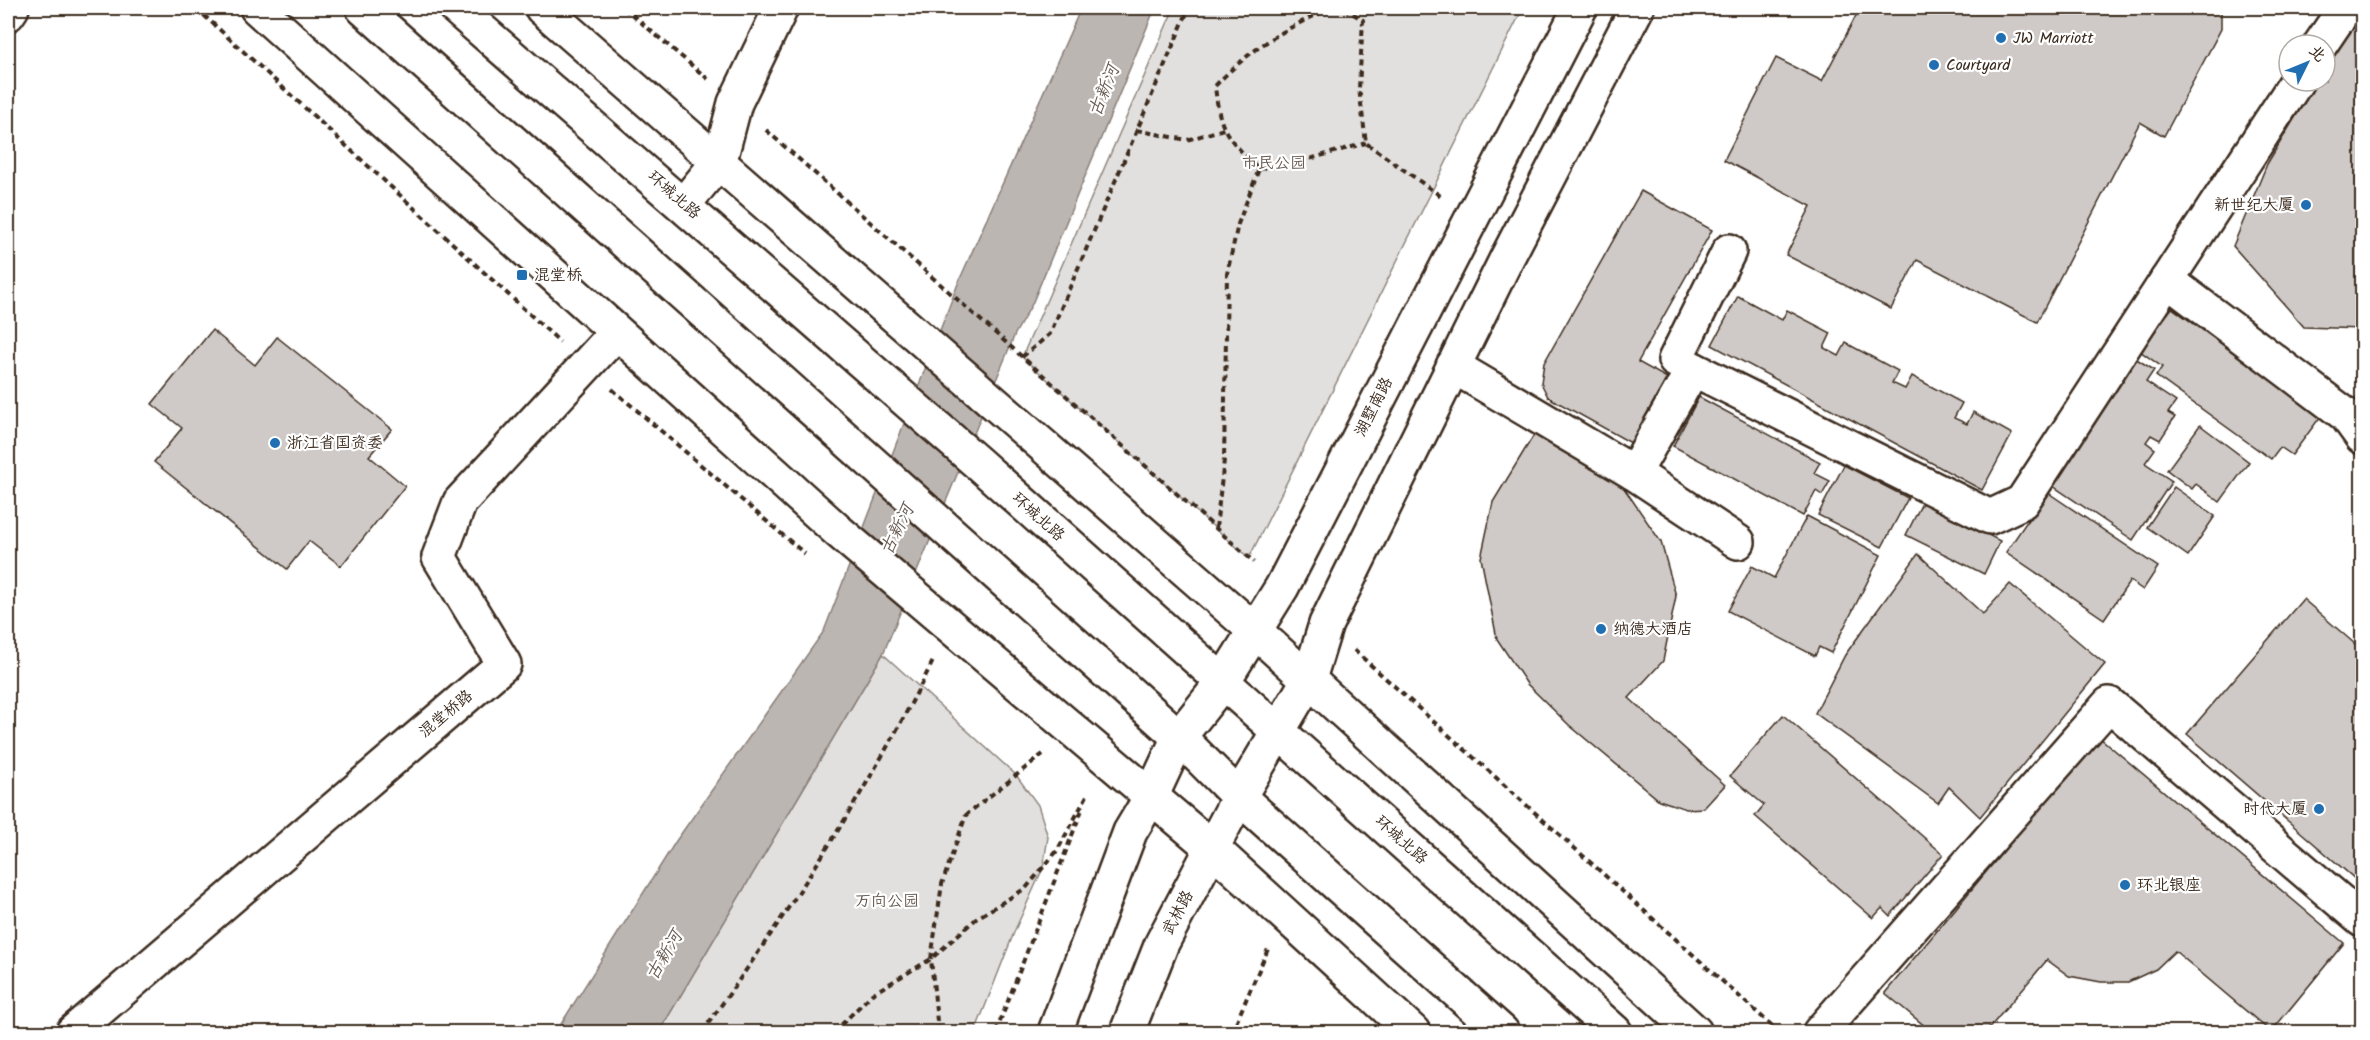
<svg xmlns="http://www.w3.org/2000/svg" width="2370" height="1040" font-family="Kalam,'LXGW WenKai TC',sans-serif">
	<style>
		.green { fill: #e2e0de; stroke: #8e857e; stroke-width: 1.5 }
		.water { fill: #bcb6b3; stroke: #887e77; stroke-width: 1.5 }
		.building { fill: #cfcac7; stroke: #3b2a1e; stroke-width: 1.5 }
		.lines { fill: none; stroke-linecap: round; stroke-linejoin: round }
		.minor-casing { stroke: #3b2a1e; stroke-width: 38 }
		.major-casing { stroke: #3b2a1e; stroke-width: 38 }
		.path { stroke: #3b2a1e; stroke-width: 4; stroke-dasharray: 6 4.5; stroke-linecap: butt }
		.minor { stroke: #fff; stroke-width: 33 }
		.major { stroke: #fff; stroke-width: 33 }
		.poi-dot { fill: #1f6fb2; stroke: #fff; stroke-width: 2 }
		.labels { text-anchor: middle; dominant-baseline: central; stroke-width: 4.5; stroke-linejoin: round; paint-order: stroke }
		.poi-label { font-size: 16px; fill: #3b2a1e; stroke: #fff; text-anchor: start }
		.park-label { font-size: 16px; fill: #65584e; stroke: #fff }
		.street-label { font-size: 16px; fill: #3b2a1e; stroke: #fff }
		.water-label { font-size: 18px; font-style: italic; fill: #685b52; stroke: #fff }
	</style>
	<rect width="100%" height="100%" fill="#fff"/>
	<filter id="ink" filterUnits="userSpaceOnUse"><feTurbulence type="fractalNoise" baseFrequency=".0167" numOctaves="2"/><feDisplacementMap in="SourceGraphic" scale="12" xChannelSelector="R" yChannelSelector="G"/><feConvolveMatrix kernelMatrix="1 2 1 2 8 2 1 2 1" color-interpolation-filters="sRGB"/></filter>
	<g filter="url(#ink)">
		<!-- green -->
		<g class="green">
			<path d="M1174,8H1523L1249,558L1022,357Z"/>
			<path d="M883,654L1016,775L1038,805L1048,837L1043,868L1015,930L975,1032H659Z"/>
		</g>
		<!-- water -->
		<path class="water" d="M1081,8H1155L1032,304L1015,334L883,654L659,1032H556L676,841L824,631L959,281Z"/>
		<!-- building -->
		<g class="building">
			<path d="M1860,8H2221V29L2164,136L2140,122L2037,322L1917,260L1891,309L1786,255L1811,206L1724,160L1776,58L1822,81Z"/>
			<path d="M2355,19L2362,21V329L2304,327L2233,246L2267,164L2317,81H2325V68Z"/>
			<path d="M1641,191L1712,230L1638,362L1667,378L1631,443L1548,397L1541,383L1544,363Z"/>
			<path d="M1738,296L1782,320L1787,310L1831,333L1824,348L1839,356L1846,343L1898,371L1892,383L1905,389L1912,376L1962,403L1954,418L1967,424L1973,412L2012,434L1982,490L1712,345Z"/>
			<path d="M2172,308L2321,416L2292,455L2280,447L2271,459L2156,376L2162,367L2140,351Z"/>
			<path d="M212,330L255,365L277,337L392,429L369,456L405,486L341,566L309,541L287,569L154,462L182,428L152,404Z"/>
			<path d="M2135,358L2154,370L2146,382L2176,402L2168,413L2175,417L2160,440L2151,435L2146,442L2155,449L2145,463L2172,481L2133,540L2050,484Z"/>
			<path d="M1699,397L1820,462L1814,473L1830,481L1822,495L1816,491L1803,516L1673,446Z"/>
			<path d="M2200,425L2249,462L2220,502L2196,484L2192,489L2167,470Z"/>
			<path d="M1535,433L1624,488L1661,542L1676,596L1663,661L1629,698L1725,785L1704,808L1686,809L1659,800L1569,725L1527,684L1497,639L1481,558L1493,502Z"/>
			<path d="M1844,465L1908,498L1882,547L1818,515Z"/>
			<path d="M2174,487L2215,516L2188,556L2147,527Z"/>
			<path d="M2047,492L2158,567L2143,590L2130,581L2104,619L2006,552Z"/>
			<path d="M1923,501L2000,541L1984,574L1906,535Z"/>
			<path d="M1807,516L1881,555L1831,653L1819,647L1815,656L1728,611L1752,566L1774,578Z"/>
			<path d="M1918,554L1983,614L2010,584L2105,664L1980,817L1949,787L1938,803L1815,713L1845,655Z"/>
			<path d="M2303,599L2362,650V885L2187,734Z"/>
			<path d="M1783,715L1943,854L1890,916L1882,908L1873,918L1755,816L1764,805L1730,776Z"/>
			<path d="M2099,737L2344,943L2271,1032L2175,951L2156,969L2128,982H2101L2069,976L2047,960L1986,1032H1932L1885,993Z"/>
		</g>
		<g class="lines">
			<defs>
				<g id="minor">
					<path d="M2320,45L2345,8"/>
					<path d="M684,204L720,160L735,103L781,8"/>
					<path d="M1729,251L1675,360L1990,517L2022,502L2297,81"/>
					<path d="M2167,280L2346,415L2362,437"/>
					<path d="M1453,366L1634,473L1738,542"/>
					<path d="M1634,473L1693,369"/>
					<path d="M73,1032L504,664L439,557L460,502L616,333"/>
					<path d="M1820,1032L2109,704L2362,920"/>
				</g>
				<g id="major">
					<path d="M257,8L838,531L1212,848L1413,1032"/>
					<path d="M363,8L1179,737L1239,797L1502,1032"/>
					<path d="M456,8L979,464L1615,1032"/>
					<path d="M542,8L1253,629L1695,1032"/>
					<path d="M8,14L12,8"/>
					<path d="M1055,1032L1130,832L1151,797L1179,737L1222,683L1282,587L1580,8"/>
					<path d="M1127,1032L1162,943L1239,797L1309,679L1326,624L1507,258L1637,8"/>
				</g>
			</defs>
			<!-- minor casing -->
			<use href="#minor" class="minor-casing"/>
			<!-- major casing -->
			<use href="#major" class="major-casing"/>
			<!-- path -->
			<g class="path">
				<path d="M196,8L560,342"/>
				<path d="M624,8L708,79"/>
				<path d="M1344,8L1363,20L1359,88L1366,143L1442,197"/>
				<path d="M766,130L1254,562"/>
				<path d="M1136,130L1187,140L1224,129"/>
				<path d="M1259,169L1313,158L1366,143"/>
				<path d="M1022,357L1050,334L1189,8"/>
				<path d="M612,389L805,554"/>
				<path d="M1216,528L1224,460L1227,274L1238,224L1259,169C1226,136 1220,133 1215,86C1251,48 1285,28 1332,8"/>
				<path d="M1354,650L1779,1032"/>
				<path d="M702,1032C788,913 868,791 934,659"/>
				<path d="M834,1032L872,994L931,959L977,918L1026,888L1057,851L1089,792"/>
				<path d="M938,1032L931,959L942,884L966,815L1043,754"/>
				<path d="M996,1032L1083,807"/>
				<path d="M1232,1032L1268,949"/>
			</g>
			<!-- minor -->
			<use href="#minor" class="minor"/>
			<!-- major -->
			<use href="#major" class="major"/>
		</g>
	</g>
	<!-- markers -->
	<g class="poi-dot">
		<circle cx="2001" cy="38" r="6"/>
		<circle cx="1934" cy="65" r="6"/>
		<circle cx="2306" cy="205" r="6"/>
		<rect x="516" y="269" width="12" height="12" rx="3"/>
		<circle cx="275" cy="443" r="6"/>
		<circle cx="1601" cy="629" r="6"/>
		<circle cx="2319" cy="809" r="6"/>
		<circle cx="2125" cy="885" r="6"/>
	</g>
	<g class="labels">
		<!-- poi labels -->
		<g class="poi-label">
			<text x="2013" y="38">JW Marriott</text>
			<text x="1946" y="65">Courtyard</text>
			<text x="2294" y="205" text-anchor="end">新世纪大厦</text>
			<text x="534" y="275">混堂桥</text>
			<text x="287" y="443">浙江省国资委</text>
			<text x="1613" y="629">纳德大酒店</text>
			<text x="2307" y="809" text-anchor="end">时代大厦</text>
			<text x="2137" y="885">环北银座</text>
		</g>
		<!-- park labels -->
		<g class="park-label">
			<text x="1274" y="163">市民公园</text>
			<text x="887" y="901">万向公园</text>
		</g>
		<!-- street labels -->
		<g class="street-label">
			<text transform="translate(674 195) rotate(41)">环城北路</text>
			<text transform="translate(1374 407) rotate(-63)">湖墅南路</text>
			<text transform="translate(1038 517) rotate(42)">环城北路</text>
			<text transform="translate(446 714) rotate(-40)">混堂桥路</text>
			<text transform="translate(1401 840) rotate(42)">环城北路</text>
			<text transform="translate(1178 913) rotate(-62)">武林路</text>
		</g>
		<!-- water labels -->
		<g class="water-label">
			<text transform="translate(1105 91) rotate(-68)">古新河</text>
			<text transform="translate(898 530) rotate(-64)">古新河</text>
			<text transform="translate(665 956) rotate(-59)">古新河</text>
		</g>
	</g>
	<!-- margin -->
	<rect width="2370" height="1040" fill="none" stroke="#fff" stroke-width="30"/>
	<rect x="15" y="15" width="2340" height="1010" fill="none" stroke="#3b2a1e" stroke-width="2" filter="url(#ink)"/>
	<!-- north arrow -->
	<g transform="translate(2307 63) rotate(47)"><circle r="28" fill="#ffffff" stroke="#b1aaa5" stroke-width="1.5"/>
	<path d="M0-4.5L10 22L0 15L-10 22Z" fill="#1f6fb2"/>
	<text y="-9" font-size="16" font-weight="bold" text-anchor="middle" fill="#3b2a1e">北</text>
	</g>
</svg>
